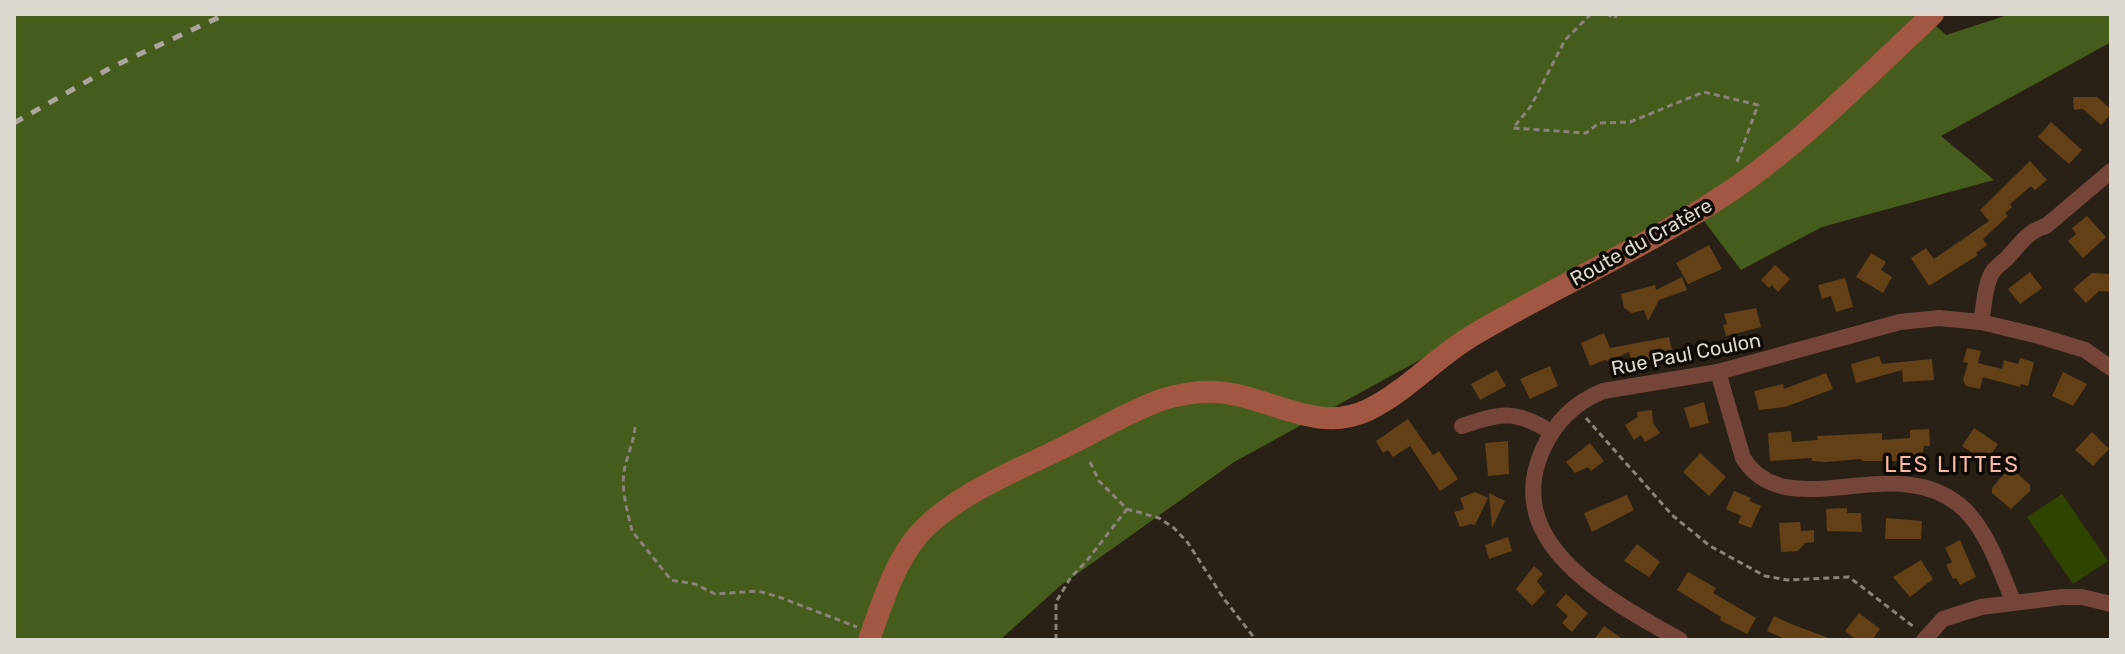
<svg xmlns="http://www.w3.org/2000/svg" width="2125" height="654" font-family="Rubik,sans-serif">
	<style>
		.green { fill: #304400 }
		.forest { fill: #465c1c }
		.building { fill: #634016 }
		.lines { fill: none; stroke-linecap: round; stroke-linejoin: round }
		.path { stroke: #8a8379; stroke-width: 3; stroke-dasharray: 6 4; stroke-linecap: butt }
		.street { stroke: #744538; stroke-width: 16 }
		.secondary { stroke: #a25742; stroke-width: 22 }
		.rail { stroke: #aba59c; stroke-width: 5; stroke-dasharray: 10 10; stroke-linecap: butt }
		.labels { text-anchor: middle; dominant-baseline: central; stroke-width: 7; stroke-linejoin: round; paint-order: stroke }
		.street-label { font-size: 20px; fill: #dcd7cf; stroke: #0f0b07 }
		.neighbourhood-label { font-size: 22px; letter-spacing: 2px; fill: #f8b9a2; stroke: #0f0b07 }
	</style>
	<rect width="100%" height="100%" fill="#292115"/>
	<!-- green -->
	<path class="green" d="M2062,494L2108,561L2073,584L2027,517Z"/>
	<!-- forest -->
	<path class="forest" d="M14,14H1923L1946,35L2011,14H2111V42L1941,136L1994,180L1822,227L1741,270L1695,209L1234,462L1060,586L1000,640H14Z"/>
	<!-- building -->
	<g class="building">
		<path d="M2073,97H2097L2111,109V114L2101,125L2083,109L2074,110Z"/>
		<path d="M2051,122L2082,150L2069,164L2038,137Z"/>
		<path d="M2030,161L2047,180L2035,190L2031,186L2010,204L2012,207L2005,213L2008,216L1983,239L1987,245L1976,253L1978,255L1929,286L1911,258L1926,248L1934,259L1989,221L1980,210Z"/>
		<path d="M2087,216L2106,237L2083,258L2068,241L2076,234L2072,228Z"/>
		<path d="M1709,245L1722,269L1688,284L1676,263Z"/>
		<path d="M1871,253L1886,262L1881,270L1892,277L1883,293L1856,277Z"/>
		<path d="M1775,265L1790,279L1778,292L1772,285L1769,288L1761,280Z"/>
		<path d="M2030,272L2042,288L2020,304L2008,289Z"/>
		<path d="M2092,273L2111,274V292L2099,291L2086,303L2073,289Z"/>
		<path d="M1682,277L1687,290L1659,300L1648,321L1644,310L1632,313L1624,308L1621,294L1655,285L1656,290Z"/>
		<path d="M1845,278L1853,307L1836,312L1831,296L1822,299L1818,285Z"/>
		<path d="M1756,308L1761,327L1726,336L1723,325L1727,324L1724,314Z"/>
		<path d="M1604,333L1610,348L1669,337L1673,355L1632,363L1629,352L1614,359L1616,365L1605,360L1590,366L1581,343Z"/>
		<path d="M1967,348L1981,351L1978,363L2002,369L2004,360L2018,364L2020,358L2034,362L2028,386L2021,384L2020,387L1983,377L1980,389L1966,386L1963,380L1968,363L1963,362Z"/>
		<path d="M1879,356L1882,364L1932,359L1934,380L1903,382L1902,370L1856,383L1851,364Z"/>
		<path d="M1550,366L1558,386L1530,399L1520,379Z"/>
		<path d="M1497,370L1506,386L1480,400L1471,384Z"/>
		<path d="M2063,372L2087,384L2073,406L2052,396Z"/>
		<path d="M1826,373L1833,389L1785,407L1759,410L1754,391L1783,384L1784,389Z"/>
		<path d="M1704,402L1709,423L1690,428L1684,408Z"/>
		<path d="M1652,410L1653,423L1660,433L1645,442L1641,435L1634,440L1625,425L1638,417L1637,412Z"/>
		<path d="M1408,419L1433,455L1439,451L1458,479L1440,491L1410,446L1393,457L1388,450L1383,453L1376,441Z"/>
		<path d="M1974,428L1998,444L1986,462L1962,446Z"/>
		<path d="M1929,429L1930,446H1924L1921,462L1898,463V461H1862L1861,459L1826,462L1812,461V458L1770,461L1768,433L1791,431L1792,442L1818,440L1817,436L1882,433V440L1910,438V430Z"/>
		<path d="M2092,432L2109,449L2093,466L2075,450Z"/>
		<path d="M1508,441L1509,474L1488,476L1485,443Z"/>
		<path d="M1590,443L1604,461L1591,471L1588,467L1575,473L1566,462Z"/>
		<path d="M1700,453L1726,477L1709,496L1683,472Z"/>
		<path d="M2010,467L2030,485V491L2011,509L1992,493V488Z"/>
		<path d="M1734,491L1751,498L1749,501L1761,506L1751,528L1738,523L1741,516L1726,509Z"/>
		<path d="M1475,492L1488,498L1475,525L1471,524L1460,527L1454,512L1464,509L1460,498Z"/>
		<path d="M1489,493L1505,501L1492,528Z"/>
		<path d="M1627,495L1634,510L1592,532L1584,513Z"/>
		<path d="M1847,508V513H1861L1862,532L1827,531L1826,509Z"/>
		<path d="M1886,518L1922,521L1921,539H1885Z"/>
		<path d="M1800,522L1801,531L1814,530V542L1805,543L1798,551L1781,552L1779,523Z"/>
		<path d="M1508,537L1512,551L1489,559L1485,545Z"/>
		<path d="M1960,540L1976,577L1960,585L1956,578L1953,579L1946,565L1952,562L1945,548Z"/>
		<path d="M1637,544L1660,562L1649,577L1624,561Z"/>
		<path d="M1921,560L1933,579L1910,597L1893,577Z"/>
		<path d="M1534,566L1543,574L1537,581L1545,592L1532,606L1516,589Z"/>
		<path d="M1688,572L1716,588L1713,593L1756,618L1747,634L1720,620L1721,617L1677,590Z"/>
		<path d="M1566,594L1588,613L1572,632L1562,623L1568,616L1556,605Z"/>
		<path d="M1859,613L1880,629L1872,640H1857L1845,631Z"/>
		<path d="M1774,616L1791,624L1834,640H1787L1767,631Z"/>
		<path d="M1604,626L1624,640H1594Z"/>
	</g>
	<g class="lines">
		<!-- path -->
		<g class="path">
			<path d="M1591,14L1565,40L1531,106L1513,128L1586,133L1599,123L1630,122L1704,92L1758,105L1737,162"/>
			<path d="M1606,14L1615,18L1617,14"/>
			<path d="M1586,418L1672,515L1710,546L1765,576L1787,580L1849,577L1914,627"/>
			<path d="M635,427C634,443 626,457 624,472C621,491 628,513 632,531L671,580L695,584L715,594L758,591L779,597L857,627"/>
			<path d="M1090,462L1099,481L1127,509L1159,518L1174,528L1188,543L1224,599L1256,640"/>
			<path d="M1056,640V602L1071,577L1085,563L1127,509"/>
		</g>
		<!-- street -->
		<g class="street">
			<path d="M1981,322C1984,307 1984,291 1990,277C1993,268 2000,265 2007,258C2019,246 2027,231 2046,226L2111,171"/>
			<path d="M1718,372L1743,458C1788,530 1898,445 1965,510C1989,534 2001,573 2014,603"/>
			<path d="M1462,426C1501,413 1515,409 1551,432"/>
			<path d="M1680,640C1613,602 1499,545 1543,449C1555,422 1576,402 1603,391L1718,372L1900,322L1939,318L1981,322L2039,336L2085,350L2111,368"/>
			<path d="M1924,640L1943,619L1981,607L2062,597H2082L2111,604"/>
		</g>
		<!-- secondary -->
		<path class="secondary" d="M869,640C882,604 894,563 919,534C956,493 1021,469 1070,444C1101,429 1131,410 1164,399C1181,394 1199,391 1216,392C1269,395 1315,435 1368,410C1407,391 1437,356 1475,334C1563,282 1658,242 1742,183C1812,133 1871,72 1933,14"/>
		<!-- rail -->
		<path class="rail" d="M14,123L112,67L226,14"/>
	</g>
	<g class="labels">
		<!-- street labels -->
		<g class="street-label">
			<text transform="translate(1641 242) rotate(-29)">Route du Cratère</text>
			<text transform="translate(1686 354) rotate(-11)">Rue Paul Coulon</text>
		</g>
		<!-- neighbourhood labels -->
		<g class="neighbourhood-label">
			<text x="1952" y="464">LES LITTES</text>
		</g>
	</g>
	<!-- border -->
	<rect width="2125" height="654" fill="none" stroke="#dcd7cf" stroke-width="32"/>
</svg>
